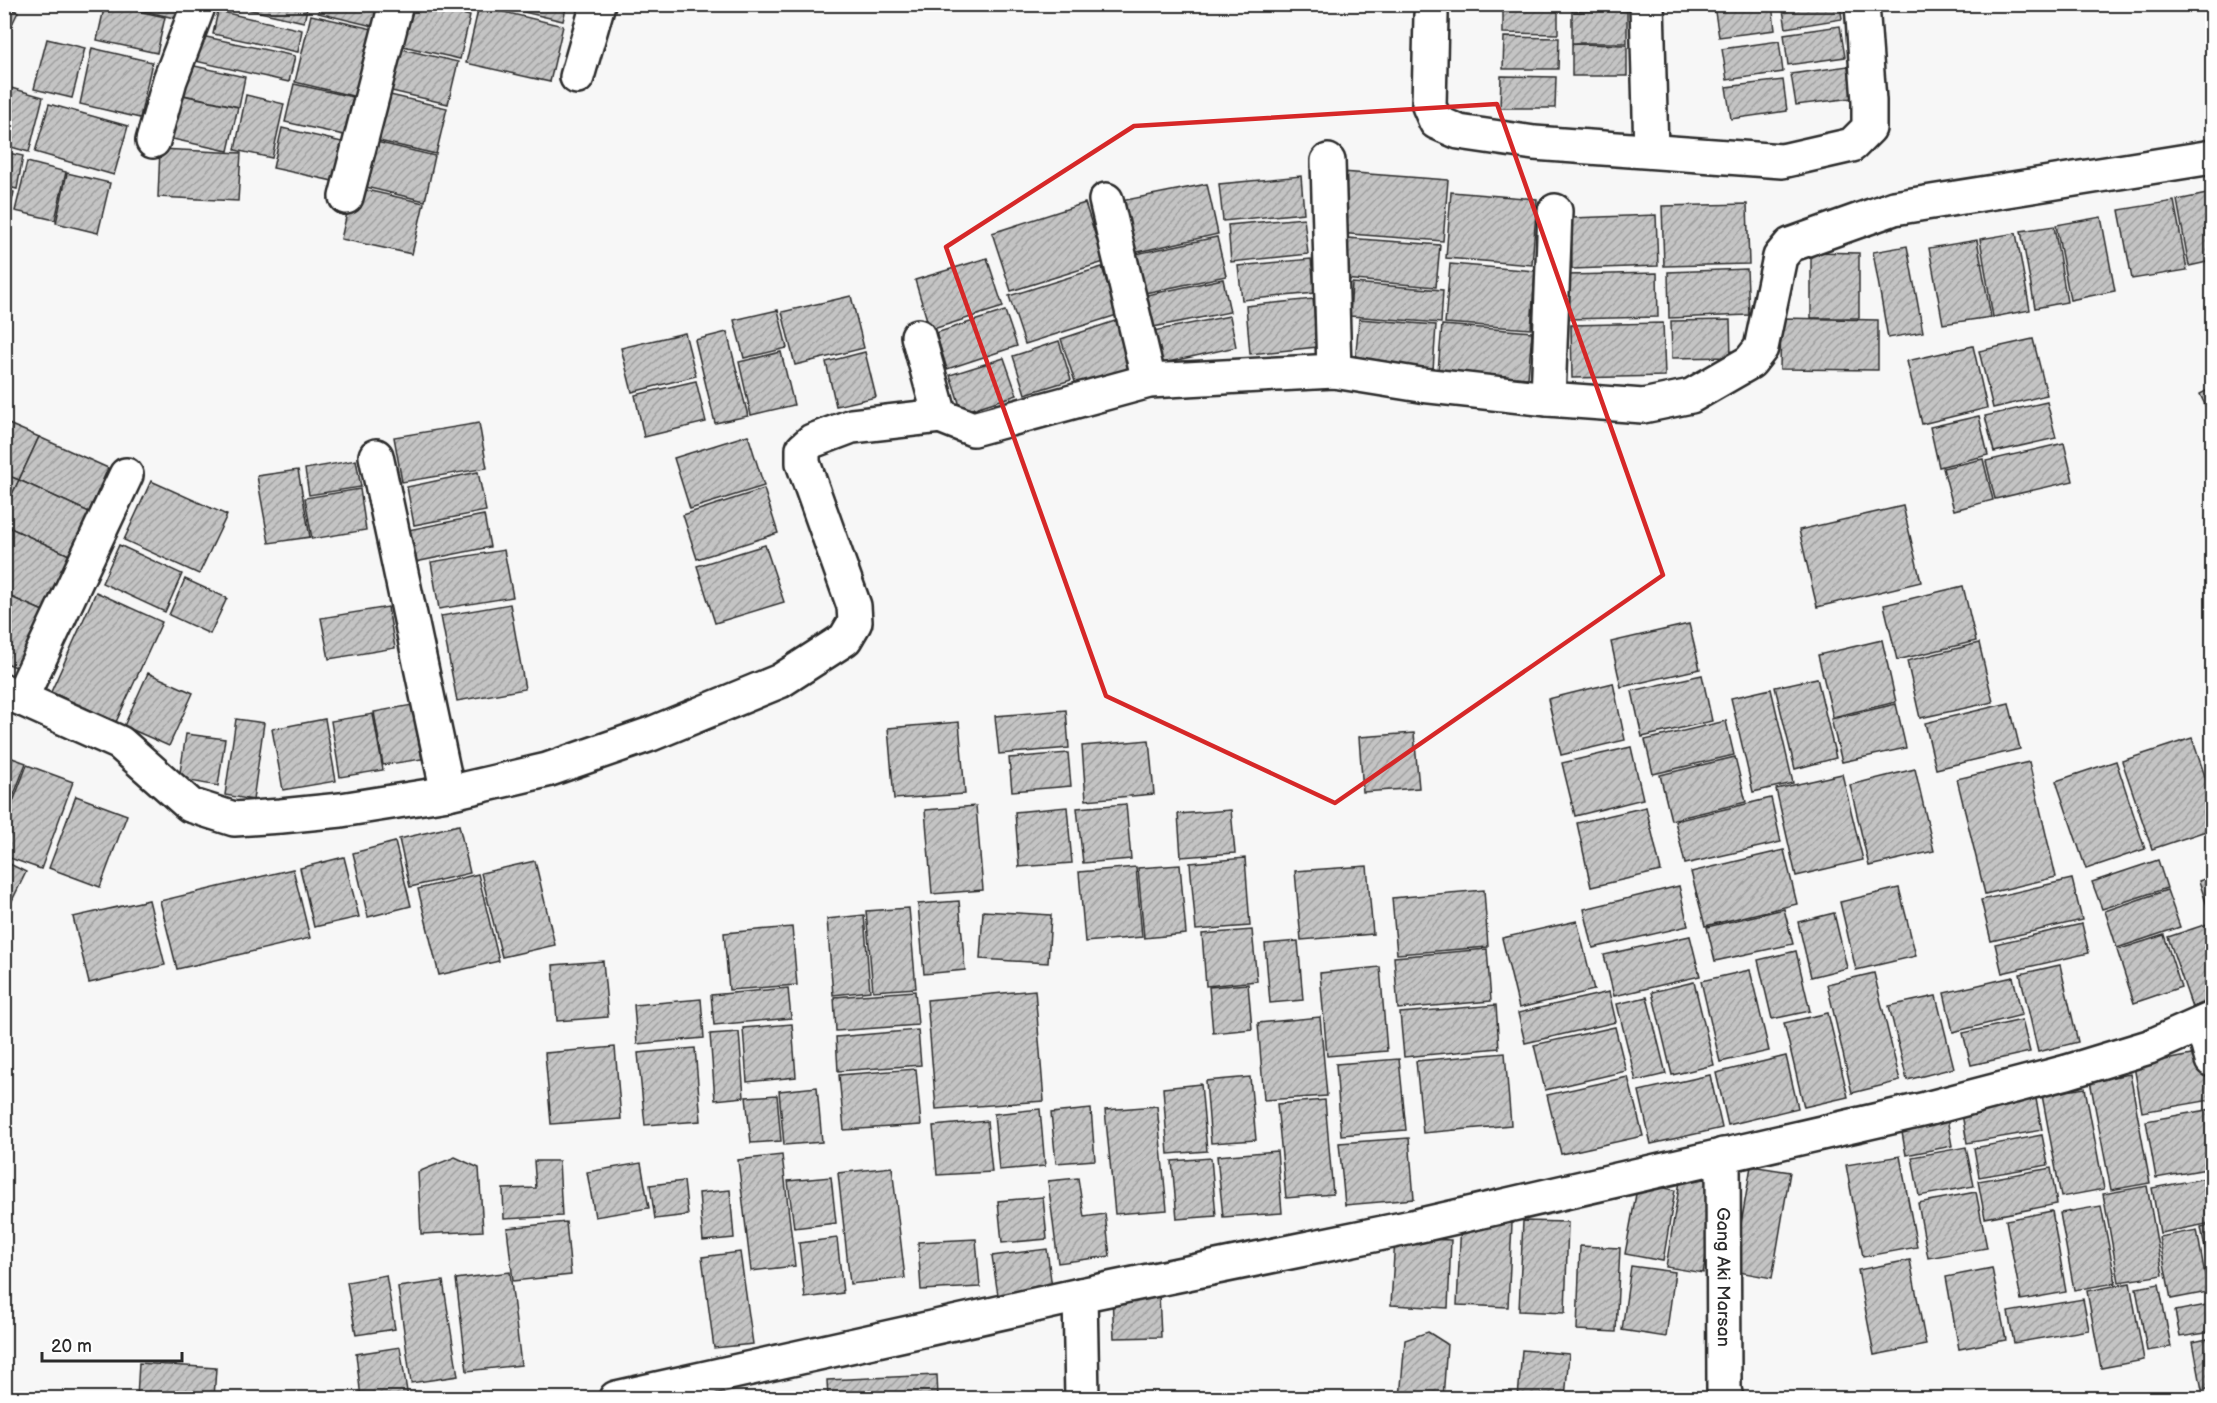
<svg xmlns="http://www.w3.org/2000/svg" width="2217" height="1403" font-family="'Balsamiq Sans',sans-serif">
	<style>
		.building { fill: url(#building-hatch); stroke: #2b2b2b; stroke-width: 1.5 }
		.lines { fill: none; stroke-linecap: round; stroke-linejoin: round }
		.street-casing { stroke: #2b2b2b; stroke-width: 38 }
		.street { stroke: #fff; stroke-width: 33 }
		.marked { fill: none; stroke: #d62828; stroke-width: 4.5; stroke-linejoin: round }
		.labels { text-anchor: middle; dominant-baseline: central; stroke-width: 4.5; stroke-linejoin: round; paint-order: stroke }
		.street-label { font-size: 18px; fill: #2b2b2b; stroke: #fff }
	</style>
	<defs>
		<pattern id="building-hatch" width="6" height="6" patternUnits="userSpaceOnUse" patternTransform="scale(1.5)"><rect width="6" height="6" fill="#c4c4c4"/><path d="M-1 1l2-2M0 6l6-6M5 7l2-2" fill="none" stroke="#9f9f9f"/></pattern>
	</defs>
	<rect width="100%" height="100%" fill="#f7f7f7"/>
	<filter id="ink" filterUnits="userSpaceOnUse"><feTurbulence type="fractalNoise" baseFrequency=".0167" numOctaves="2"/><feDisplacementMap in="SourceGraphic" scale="12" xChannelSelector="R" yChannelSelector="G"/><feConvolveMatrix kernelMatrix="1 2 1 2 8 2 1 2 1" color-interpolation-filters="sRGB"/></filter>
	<g filter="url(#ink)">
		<!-- building -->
		<g class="building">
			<path d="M105,4L165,17L157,53L97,40Z"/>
			<path d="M114,4H187L183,20Z"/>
			<path d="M225,4H308L304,22Z"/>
			<path d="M320,4H382L377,27L318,13Z"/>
			<path d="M404,4H421L470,16L460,59L394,44Z"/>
			<path d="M447,4H472L471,10Z"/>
			<path d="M489,4H567L563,21Z"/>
			<path d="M1503,4H1558V34L1503,33Z"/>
			<rect x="1571" y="4" width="55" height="5"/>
			<path d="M1728,4H1772L1775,30L1719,37L1714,6Z"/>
			<path d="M1782,4H1840L1842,19L1786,28Z"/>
			<path d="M4,6L18,12L4,41Z"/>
			<path d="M479,6L563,26L550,82L466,63Z"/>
			<path d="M218,11L302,30L298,52L213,34Z"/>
			<rect x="1572" y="11" width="55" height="32"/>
			<path d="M311,15L377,30L361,98L295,82Z"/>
			<path d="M1840,26L1845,57L1788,65L1784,34Z"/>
			<path d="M197,35L295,56L289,82L191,60Z"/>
			<path d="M1504,37L1559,38L1558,69H1503Z"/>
			<path d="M47,39L85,48L72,98L34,89Z"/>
			<path d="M1779,41L1783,72L1727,80L1722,49Z"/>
			<path d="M1572,44L1627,45V76H1572Z"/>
			<path d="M393,47L458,62L448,104L383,89Z"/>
			<path d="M92,48L152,62L140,118L80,104Z"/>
			<path d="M190,65L245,77L239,107L184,95Z"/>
			<path d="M1848,66L1852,98L1796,105L1791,74Z"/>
			<path d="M1501,76L1556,77L1555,108H1500Z"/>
			<path d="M1783,80L1787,111L1731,119L1726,87Z"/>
			<path d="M294,84L353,97L344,135L285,122Z"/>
			<path d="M4,86L43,97L29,152L4,145Z"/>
			<path d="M377,92L447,108L436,154L366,138Z"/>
			<path d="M173,93L238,107L228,151L163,137Z"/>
			<path d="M246,95L284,104L272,158L235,150Z"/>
			<path d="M49,104L128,126L114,175L35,152Z"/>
			<path d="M282,128L342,142L333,181L273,168Z"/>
			<path d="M368,140L435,156L425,201L357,185Z"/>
			<path d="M160,149L241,153L238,201L158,197Z"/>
			<path d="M4,152L23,156L17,189L4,186Z"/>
			<path d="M27,162L66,172L55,220L15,211Z"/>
			<path d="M1342,172L1448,180L1443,241L1337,233Z"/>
			<path d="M67,173L110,183L98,233L56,223Z"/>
			<path d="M1301,176L1304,213L1223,221L1219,184Z"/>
			<path d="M1207,184L1218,234L1133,253L1121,201Z"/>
			<path d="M353,187L424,203L412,254L341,239Z"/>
			<path d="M4,190L14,192L9,214L4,213Z"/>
			<path d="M1451,192L1537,199L1532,265L1446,258Z"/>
			<path d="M2212,193V261L2189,266L2177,200Z"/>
			<path d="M2174,201L2187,270L2132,279L2119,210Z"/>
			<path d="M1085,203L1104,262L1011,291L992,233Z"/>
			<path d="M1747,204L1749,264L1664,266L1662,206Z"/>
			<path d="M1656,215L1658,266L1572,269L1571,218Z"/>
			<path d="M2101,217L2115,291L2070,300L2056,225Z"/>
			<path d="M1304,218L1308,254L1231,262L1228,225Z"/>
			<path d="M2054,226L2067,302L2035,308L2021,231Z"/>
			<path d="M2016,233L2030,310L1993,317L1980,239Z"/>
			<path d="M1217,237L1226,276L1140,294L1131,255Z"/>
			<path d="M1347,238L1440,245L1436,287L1343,279Z"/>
			<path d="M1977,240L1991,317L1943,324L1929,248Z"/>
			<path d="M1907,246L1923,332L1888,338L1873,252Z"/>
			<path d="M1811,252L1859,253V318H1811Z"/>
			<path d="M987,258L1003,307L930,330L915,280Z"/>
			<path d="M1311,259L1315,293L1242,300L1238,266Z"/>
			<path d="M1450,264L1535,271L1531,329L1445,323Z"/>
			<path d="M1102,267L1117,315L1025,344L1009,296Z"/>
			<path d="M1747,269L1749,315L1669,318L1668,272Z"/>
			<path d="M1657,273L1658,317L1567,319L1566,275Z"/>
			<path d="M1223,279L1230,312L1148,328L1142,296Z"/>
			<path d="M1352,283L1443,290L1441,323L1350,316Z"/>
			<path d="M851,296L864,348L795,365L782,312Z"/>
			<path d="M1313,299L1317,347L1250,354L1246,306Z"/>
			<path d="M778,310L787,348L744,358L734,320Z"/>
			<path d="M1005,311L1017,346L947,369L936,333Z"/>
			<path d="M1230,316L1236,347L1159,364L1153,331Z"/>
			<path d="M1781,318L1878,320V370L1780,369Z"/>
			<path d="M1359,319L1436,325L1433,370L1355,363Z"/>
			<path d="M1118,320L1133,367L1076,385L1061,339Z"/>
			<path d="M1730,320L1731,357L1672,358L1671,321Z"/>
			<path d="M1663,323L1665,376L1572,378L1571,325Z"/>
			<path d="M1442,325L1532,332L1528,378L1438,371Z"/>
			<path d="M727,332L748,416L715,423L695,340Z"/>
			<path d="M685,333L696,376L632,392L621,348Z"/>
			<path d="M2033,339L2047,395L1993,408L1979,351Z"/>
			<path d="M1059,341L1071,380L1025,394L1013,356Z"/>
			<path d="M1973,346L1987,408L1922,424L1907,361Z"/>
			<path d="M781,352L794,405L751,415L739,362Z"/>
			<path d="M865,352L876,397L836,406L826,362Z"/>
			<path d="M1004,358L1017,395L962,412L950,375Z"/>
			<path d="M696,381L706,422L644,437L635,395Z"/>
			<path d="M2212,388V420L2200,394Z"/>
			<path d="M2047,402L2056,438L1994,452L1985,416Z"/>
			<path d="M1979,416L1988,455L1939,467L1930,427Z"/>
			<path d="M4,422L39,437L19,480L4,474Z"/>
			<path d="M479,423L487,468L402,482L394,437Z"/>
			<path d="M748,435L764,486L690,509L674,458Z"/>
			<path d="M39,437L108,468L89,512L19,480Z"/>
			<path d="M2064,443L2073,481L1995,499L1986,461Z"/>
			<path d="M1983,459L1993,500L1954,510L1943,468Z"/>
			<path d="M356,460L361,487L309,495L305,469Z"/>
			<path d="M298,470L310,537L269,543L257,476Z"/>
			<path d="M478,472L486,511L414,525L407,487Z"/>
			<path d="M4,474L19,480L4,511Z"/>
			<path d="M19,480L89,512L69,555L4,525V511Z"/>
			<path d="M151,481L227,515L199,574L124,540Z"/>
			<path d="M360,489L366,530L312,539L305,498Z"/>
			<path d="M764,489L778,533L697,559L683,515Z"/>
			<path d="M1903,506L1921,582L1817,607L1799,530Z"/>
			<path d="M484,515L490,547L415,562L408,530Z"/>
			<path d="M4,525L69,555L43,611L4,594Z"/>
			<path d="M119,545L182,574L165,612L102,583Z"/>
			<path d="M765,545L784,602L715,623L697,566Z"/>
			<path d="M504,550L513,597L439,609L431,562Z"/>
			<path d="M185,579L227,598L210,634L169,615Z"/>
			<path d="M1963,586L1976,641L1897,660L1884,605Z"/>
			<path d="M96,592L162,622L116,722L51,692Z"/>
			<path d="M4,594L43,611L18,668L4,662Z"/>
			<path d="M510,604L525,689L457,701L441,616Z"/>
			<path d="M388,607L395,648L329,659L321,618Z"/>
			<path d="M1689,624L1700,669L1621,687L1611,642Z"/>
			<path d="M1882,640L1896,702L1833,717L1818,655Z"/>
			<path d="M1979,643L1993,702L1920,718L1907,661Z"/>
			<path d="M148,673L193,693L169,746L124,726Z"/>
			<path d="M1702,675L1712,721L1642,737L1632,691Z"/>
			<path d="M1817,678L1836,758L1795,769L1775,687Z"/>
			<path d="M1613,683L1625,740L1561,755L1548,699Z"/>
			<path d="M1771,689L1793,783L1753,792L1731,698Z"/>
			<path d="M2009,703L2020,749L1936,769L1925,723Z"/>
			<path d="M1896,704L1906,748L1842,762L1831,719Z"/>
			<path d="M412,705L422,759L383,765L374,712Z"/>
			<path d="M1066,710L1069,748L999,754L995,716Z"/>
			<path d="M373,714L383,770L340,777L331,721Z"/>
			<path d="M236,719L264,723L253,800L225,795Z"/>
			<path d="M325,719L336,781L283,790L272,729Z"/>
			<path d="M1726,721L1734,755L1653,774L1645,740Z"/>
			<path d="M959,722L965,794L894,799L888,728Z"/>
			<path d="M1414,733L1419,788L1363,792L1359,737Z"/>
			<path d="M186,734L225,739L218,786L179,779Z"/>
			<path d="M2192,738L2212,797V829L2152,849L2122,761Z"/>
			<path d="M1149,740L1154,794L1086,800L1082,746Z"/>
			<path d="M1631,747L1643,799L1575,816L1562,763Z"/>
			<path d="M1068,753L1071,786L1012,791L1009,758Z"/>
			<path d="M4,755L26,763L4,821Z"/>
			<path d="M1735,757L1746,802L1671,820L1660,775Z"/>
			<path d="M2116,761L2145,849L2086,869L2056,781Z"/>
			<path d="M2029,762L2056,877L1985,894L1957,779Z"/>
			<path d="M27,765L73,782L41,869L4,856V826Z"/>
			<path d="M1915,769L1934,851L1869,866L1850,785Z"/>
			<path d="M1842,774L1863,860L1796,876L1776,789Z"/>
			<path d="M76,796L127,815L100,887L49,868Z"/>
			<path d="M1771,798L1781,842L1685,864L1675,821Z"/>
			<path d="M1126,804L1131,859L1083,863L1077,808Z"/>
			<path d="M976,806L983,890L932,894L925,810Z"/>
			<path d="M1067,807L1072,863L1019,867L1015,812Z"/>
			<path d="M1646,807L1661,871L1591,887L1577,823Z"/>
			<path d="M1231,810L1235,853L1181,857L1178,814Z"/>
			<path d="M459,825L470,873L410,887L399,839Z"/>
			<path d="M395,842L411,906L368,917L353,853Z"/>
			<path d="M1784,850L1797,904L1705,926L1691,872Z"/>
			<path d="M344,857L359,917L314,927L300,868Z"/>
			<path d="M1245,858L1250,926L1196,930L1190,863Z"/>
			<path d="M2158,860L2167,888L2102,909L2092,882Z"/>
			<path d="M4,861L26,872L4,917Z"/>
			<path d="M535,861L555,945L502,957L481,873Z"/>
			<path d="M1180,865L1186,934L1144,938L1138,868Z"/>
			<path d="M1367,866L1373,934L1301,940L1295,871Z"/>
			<path d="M1136,867L1142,937L1085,942L1079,872Z"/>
			<path d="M293,869L310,938L177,969L160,901Z"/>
			<path d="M478,874L499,961L439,975L418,889Z"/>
			<path d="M2212,876V921L2199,881Z"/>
			<path d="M2072,879L2082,920L1991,941L1981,900Z"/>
			<path d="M1679,886L1688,926L1593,948L1584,909Z"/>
			<path d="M1899,888L1916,956L1856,970L1840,902Z"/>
			<path d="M1484,890L1488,947L1397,954L1392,898Z"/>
			<path d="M2167,890L2180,927L2117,948L2105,911Z"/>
			<path d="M149,900L165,965L89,983L73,917Z"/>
			<path d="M959,901L965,970L924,974L918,904Z"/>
			<path d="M909,908L916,988L873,991L866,911Z"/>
			<path d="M1784,909L1793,944L1715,961L1707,927Z"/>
			<path d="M983,911L1051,915L1048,963L980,959Z"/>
			<path d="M1834,913L1847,968L1811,977L1798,922Z"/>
			<path d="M864,915L870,991L833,995L827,919Z"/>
			<path d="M1577,921L1594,990L1519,1008L1502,938Z"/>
			<path d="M2210,923L2212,931V1000L2192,1007L2168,937Z"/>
			<path d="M2082,924L2089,953L2002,973L1995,944Z"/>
			<path d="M792,927L797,985L729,990L724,933Z"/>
			<path d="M1252,930L1257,981L1206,986L1202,934Z"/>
			<path d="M2164,935L2181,987L2134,1003L2117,950Z"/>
			<path d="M1690,936L1700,976L1614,996L1604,955Z"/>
			<path d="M1298,941L1303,1000L1270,1003L1265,944Z"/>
			<path d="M1487,949L1491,1001L1398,1009L1394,957Z"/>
			<path d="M1796,951L1810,1011L1772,1019L1758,960Z"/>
			<path d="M603,961L608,1017L557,1021L553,965Z"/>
			<path d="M2060,965L2078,1042L2038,1052L2020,974Z"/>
			<path d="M1380,967L1387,1051L1327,1056L1320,973Z"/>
			<path d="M1750,970L1769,1051L1720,1062L1701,981Z"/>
			<path d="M1874,973L1900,1081L1852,1093L1827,984Z"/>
			<path d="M2013,977L2022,1015L1953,1032L1944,993Z"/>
			<path d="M1694,982L1714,1065L1672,1075L1652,992Z"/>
			<path d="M1248,984L1252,1029L1213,1033L1209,987Z"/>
			<path d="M788,988L791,1018L714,1025L711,995Z"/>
			<path d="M1035,990L1044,1101L936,1109L927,1000Z"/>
			<path d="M915,991L918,1025L836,1031L834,997Z"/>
			<path d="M1609,992L1616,1022L1525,1043L1518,1013Z"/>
			<path d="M1936,996L1954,1068L1907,1080L1889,1006Z"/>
			<path d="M1647,997L1666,1074L1636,1081L1617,1004Z"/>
			<path d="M701,999L704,1038L637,1044L634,1005Z"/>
			<path d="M1496,1005L1499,1048L1404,1057L1400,1013Z"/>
			<path d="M1828,1013L1848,1097L1804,1107L1784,1023Z"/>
			<path d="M1320,1017L1327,1096L1264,1100L1258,1023Z"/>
			<path d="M2022,1020L2030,1052L1971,1065L1963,1033Z"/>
			<path d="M792,1024L796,1077L747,1082L743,1028Z"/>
			<path d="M1615,1027L1626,1071L1545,1090L1534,1045Z"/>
			<path d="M918,1030L921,1065L838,1071L836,1037Z"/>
			<path d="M739,1032L744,1097L715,1100L710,1034Z"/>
			<path d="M615,1047L621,1119L551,1124L545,1053Z"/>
			<path d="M695,1048L701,1121L645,1125L638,1053Z"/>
			<path d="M1505,1053L1511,1125L1423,1133L1416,1061Z"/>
			<path d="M2202,1053L2211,1100L2142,1112L2134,1066Z"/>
			<path d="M1786,1056L1798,1108L1728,1125L1716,1073Z"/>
			<path d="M1399,1059L1406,1130L1341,1135L1336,1064Z"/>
			<path d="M916,1069L921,1125L844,1130L839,1075Z"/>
			<path d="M2130,1074L2150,1183L2111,1190L2090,1081Z"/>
			<path d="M1710,1075L1722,1128L1651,1144L1639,1091Z"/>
			<path d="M1250,1077L1256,1140L1211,1143L1206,1081Z"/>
			<path d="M1628,1077L1643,1136L1561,1154L1547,1095Z"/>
			<path d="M1201,1084L1207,1151L1168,1154L1163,1088Z"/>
			<path d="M817,1087L822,1142L784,1145L779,1091Z"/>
			<path d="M2085,1088L2104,1189L2061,1197L2042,1095Z"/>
			<path d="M2035,1094L2042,1130L1967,1143L1961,1108Z"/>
			<path d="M777,1095L781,1141L751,1143L746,1097Z"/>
			<path d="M1325,1100L1333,1194L1286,1198L1277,1104Z"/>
			<path d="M1157,1106L1167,1210L1115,1214L1105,1110Z"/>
			<path d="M1040,1109L1045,1166L999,1170L994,1114Z"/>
			<path d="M1091,1109L1095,1160L1056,1163L1051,1113Z"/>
			<path d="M2212,1109V1168L2156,1178L2146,1121Z"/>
			<path d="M1946,1113L1952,1146L1906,1155L1900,1121Z"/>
			<path d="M987,1121L992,1172L937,1175L933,1126Z"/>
			<path d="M2042,1135L2048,1165L1979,1177L1974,1148Z"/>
			<path d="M1409,1138L1414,1199L1345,1205L1339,1143Z"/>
			<path d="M1966,1147L1974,1186L1919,1196L1912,1157Z"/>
			<path d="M1277,1151L1282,1213L1223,1217L1217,1156Z"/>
			<path d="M782,1155L795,1266L751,1271L738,1160Z"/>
			<path d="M1900,1156L1917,1247L1863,1257L1846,1165Z"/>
			<path d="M455,1157L479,1168L483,1231L421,1234L418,1172Z"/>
			<path d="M1211,1158L1216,1216L1177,1219L1172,1161Z"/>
			<path d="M534,1161H559L562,1216L504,1219L503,1189L536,1188Z"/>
			<path d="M641,1163L649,1208L595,1217L587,1172Z"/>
			<path d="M1751,1166L1790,1172L1772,1278L1733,1271Z"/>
			<path d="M892,1167L905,1278L850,1284L838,1173Z"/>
			<path d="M2051,1168L2057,1204L1985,1218L1978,1181Z"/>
			<path d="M1681,1175L1719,1182L1703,1273L1666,1267Z"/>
			<path d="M831,1177L836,1223L794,1228L788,1181Z"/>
			<path d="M2212,1177V1223L2160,1233L2152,1188Z"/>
			<path d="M1078,1178L1084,1217L1105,1214L1110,1256L1058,1263L1048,1181Z"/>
			<path d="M684,1181L688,1215L655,1219L650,1185Z"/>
			<path d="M1638,1183L1675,1190L1663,1261L1625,1254Z"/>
			<path d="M2147,1186L2163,1275L2119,1282L2103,1194Z"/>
			<path d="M730,1190L734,1238L703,1241L699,1193Z"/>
			<path d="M1976,1192L1987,1248L1928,1258L1918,1203Z"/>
			<path d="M1043,1197L1047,1239L1002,1243L998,1201Z"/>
			<path d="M2101,1206L2116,1283L2074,1290L2060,1213Z"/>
			<path d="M2052,1211L2066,1292L2021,1300L2006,1220Z"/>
			<path d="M1461,1221L1512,1223L1508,1307L1457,1305Z"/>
			<path d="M1523,1221L1568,1222L1565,1313L1519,1311Z"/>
			<path d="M566,1222L571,1275L513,1281L507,1228Z"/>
			<path d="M2212,1225V1285L2201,1227Z"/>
			<path d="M2197,1230L2208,1292L2171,1299L2159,1237Z"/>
			<path d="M837,1238L843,1293L805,1298L799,1243Z"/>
			<path d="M1395,1238L1451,1240L1448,1308L1391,1305Z"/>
			<path d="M976,1239L980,1287L921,1290L918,1242Z"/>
			<path d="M1580,1246L1620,1248L1616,1332L1577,1330Z"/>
			<path d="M1047,1249L1052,1288L998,1295L992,1256Z"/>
			<path d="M740,1252L753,1344L714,1348L702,1257Z"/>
			<path d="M1910,1260L1926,1345L1874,1355L1858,1270Z"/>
			<path d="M1631,1266L1675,1272L1666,1337L1622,1330Z"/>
			<path d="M1992,1268L2006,1340L1959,1349L1946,1277Z"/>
			<path d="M510,1272L521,1365L467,1371L456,1279Z"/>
			<path d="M386,1275L395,1329L356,1335L347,1282Z"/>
			<path d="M443,1281L458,1376L411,1383L398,1287Z"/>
			<path d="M2130,1283L2144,1360L2101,1368L2087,1291Z"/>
			<path d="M2159,1284L2171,1347L2147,1351L2136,1288Z"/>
			<path d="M1159,1294L1161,1337L1114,1338L1112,1296Z"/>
			<path d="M2083,1299L2089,1330L2014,1343L2008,1312Z"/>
			<path d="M2212,1304V1332L2180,1337L2175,1311Z"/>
			<path d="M1428,1332L1447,1344L1443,1398H1400L1405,1340Z"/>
			<path d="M2212,1338V1388L2202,1390L2193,1342Z"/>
			<path d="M400,1347L408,1398H361L356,1354Z"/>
			<path d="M1522,1350L1569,1354L1565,1398H1518Z"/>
			<path d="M139,1363L216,1368L214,1398H137Z"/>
			<path d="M937,1375L938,1398H828L827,1380Z"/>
		</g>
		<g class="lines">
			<defs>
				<g id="street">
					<path d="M1647,4L1651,151"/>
					<path d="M1431,15L1429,106L1436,122L1459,132L1534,143L1782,161L1852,145L1869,128V101L1862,4"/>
					<path d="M577,77L598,4"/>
					<path d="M153,141L170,80L199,4"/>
					<path d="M1328,161L1334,371"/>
					<path d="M346,197L396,4"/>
					<path d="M1106,200L1149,381"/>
					<path d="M918,336L940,416"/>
					<path d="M1548,399L1555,211"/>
					<path d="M376,456L448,793"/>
					<path d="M4,691L120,743L190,805L234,819L281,816L341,810L448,793L547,770L651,734L780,681L845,639L855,622L854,606L803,463V449L812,441L852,426L940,416L973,429L1149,381L1334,371L1421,385L1548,399L1643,406L1691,396L1750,362L1761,348L1780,257L1790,245L1894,208L2212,157"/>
					<path d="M21,698L126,475"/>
					<path d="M2202,1024L2212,1060"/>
					<path id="s1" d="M1723,1155L1724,1389L1726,1398"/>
					<path d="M1080,1295L1082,1398"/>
					<path d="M616,1398L1080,1295L1412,1227L1926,1109L2067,1072L2149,1047L2212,1019"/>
				</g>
			</defs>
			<!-- street casing -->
			<use href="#street" class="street-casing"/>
			<!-- street -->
			<use href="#street" class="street"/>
		</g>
	</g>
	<!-- marked area -->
	<path class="marked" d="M1497,104L1663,575L1335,803L1106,696L946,247L1134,126Z"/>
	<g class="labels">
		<!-- street labels -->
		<g class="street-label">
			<text stroke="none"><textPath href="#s1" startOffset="122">Gang Aki Marsan</textPath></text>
		</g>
	</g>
	<!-- margin -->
	<rect width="2217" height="1403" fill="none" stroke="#fff" stroke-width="24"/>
	<rect x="12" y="12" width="2193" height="1379" fill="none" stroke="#2b2b2b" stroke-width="2" filter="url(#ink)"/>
	<!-- scale -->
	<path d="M42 1352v9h140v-9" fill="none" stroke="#2b2b2b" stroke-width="3"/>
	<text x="51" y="1352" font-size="18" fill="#2b2b2b" stroke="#ffffff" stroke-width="4.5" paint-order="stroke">20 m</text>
</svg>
